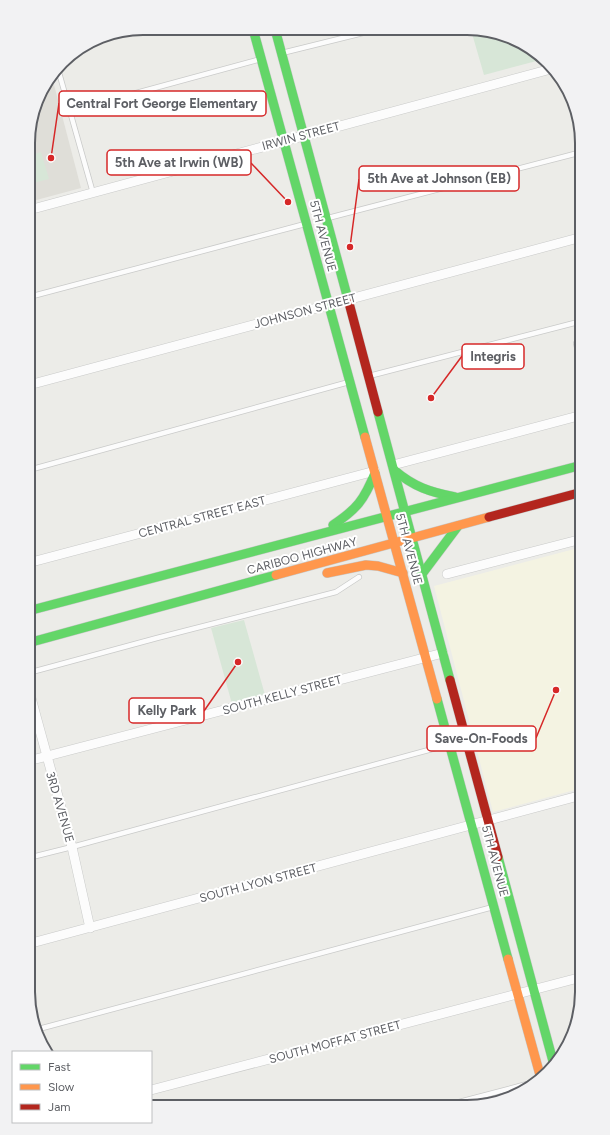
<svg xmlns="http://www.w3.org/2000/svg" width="610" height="1135" font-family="Figtree,sans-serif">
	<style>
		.commercial { fill: #f4f3e2 }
		.education { fill: #dfded8 }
		.green { fill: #d7e6d7 }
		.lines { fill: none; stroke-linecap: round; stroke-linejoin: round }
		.lane-casing { stroke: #c9cac9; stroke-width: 6 }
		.street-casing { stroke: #c9cac9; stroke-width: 10 }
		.fast-casing { stroke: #c7c8c8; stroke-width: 10 }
		.slow-casing { stroke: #c7c8c8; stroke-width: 10 }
		.jam-casing { stroke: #c7c8c8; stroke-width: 10 }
		.lane { stroke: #fcfcfc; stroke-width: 4.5 }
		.street { stroke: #fcfcfc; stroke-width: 9 }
		.fast { stroke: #63d668; stroke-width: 9 }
		.slow { stroke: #ff974d; stroke-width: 9 }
		.jam { stroke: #b3261e; stroke-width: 9 }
		.labels { text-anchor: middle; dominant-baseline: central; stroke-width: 4; stroke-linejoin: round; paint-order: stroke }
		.street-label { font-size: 12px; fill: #5d5f64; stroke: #fff }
		.rim { fill: none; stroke: #5d5f64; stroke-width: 2 }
		.leader { fill: none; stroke: #d62828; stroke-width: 1.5 }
		.callout-dot { fill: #d62828; stroke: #fff; stroke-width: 1.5 }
		.callout { fill: #fff; stroke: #d62828; stroke-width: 1.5 }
		.callout-label { font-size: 13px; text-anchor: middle; font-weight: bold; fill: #5d5f64 }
	</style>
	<rect width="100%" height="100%" fill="#ecece8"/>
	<!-- commercial -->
	<path class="commercial" d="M582,547V788L493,812L434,586Z"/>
	<!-- education -->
	<path class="education" d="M52,77L81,188L29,202V128L40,92Z"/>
	<!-- green -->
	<g class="green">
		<path d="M471,30H489L543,56L544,59L484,75Z"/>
		<path d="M41,152L49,179L29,184V156Z"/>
		<path d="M244,620L265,695L232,704L211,628Z"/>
	</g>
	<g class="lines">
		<defs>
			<g id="lane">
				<path d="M282,53L379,29"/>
				<path d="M58,69L93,193"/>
				<path d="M70,111L261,59"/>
				<path d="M328,218L582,152"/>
				<path d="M29,297L305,224"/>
				<path d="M582,370L576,343L582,337"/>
				<path d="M369,376L582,321"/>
				<path d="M29,470L349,382"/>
				<path d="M28,673L157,638L336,592L359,577"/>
				<path d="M28,858L72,847L447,745"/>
				<path d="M35,1030L493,907"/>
				<path d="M440,1107L527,1084"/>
			</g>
			<g id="street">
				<path d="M29,210L551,69"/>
				<path d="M29,385L582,237"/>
				<path d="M393,465L582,415"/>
				<path d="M28,563L375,471"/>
				<path d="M447,574L582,539"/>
				<path d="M28,687L72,847L90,928"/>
				<path d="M28,761L443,653"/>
				<path d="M28,944L582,795"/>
				<path d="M151,1090L582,977"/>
			</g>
			<g id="fast">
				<path d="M253,29L365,437"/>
				<path d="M275,29L349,303"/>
				<path d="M378,412L450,680"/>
				<path d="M394,470C414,487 430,492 455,497"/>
				<path d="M333,525C357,509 364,500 375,473"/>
				<path d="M422,574L458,526"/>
				<path d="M28,611L582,465"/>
				<path d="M28,643L276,575"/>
				<path d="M437,699L508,959"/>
				<path d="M498,857L554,1065"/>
			</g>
			<g id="slow">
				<path d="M365,437L437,699"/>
				<path d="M327,573L366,565L378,566L403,573"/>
				<path d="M276,575L489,517"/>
				<path d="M508,959L540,1075"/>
			</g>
			<g id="jam">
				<path d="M349,303L378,412"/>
				<path d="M489,517L582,492"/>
				<path d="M450,680L498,857"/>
			</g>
		</defs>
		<!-- lane casing -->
		<use href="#lane" class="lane-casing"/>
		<!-- street casing -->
		<use href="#street" class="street-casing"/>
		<!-- fast casing -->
		<use href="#fast" class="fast-casing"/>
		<!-- slow casing -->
		<use href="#slow" class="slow-casing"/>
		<!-- jam casing -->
		<use href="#jam" class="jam-casing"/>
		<!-- lane -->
		<use href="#lane" class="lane"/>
		<!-- street -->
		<use href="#street" class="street"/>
		<!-- fast -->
		<use href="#fast" class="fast"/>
		<!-- slow -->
		<use href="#slow" class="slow"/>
		<!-- jam -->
		<use href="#jam" class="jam"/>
	</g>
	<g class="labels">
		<!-- street labels -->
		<g class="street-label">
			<text transform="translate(301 136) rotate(-15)">IRWIN STREET</text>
			<text transform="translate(323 236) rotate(75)">5TH AVENUE</text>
			<text transform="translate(305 311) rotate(-15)">JOHNSON STREET</text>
			<text transform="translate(202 517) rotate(-15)">CENTRAL STREET EAST</text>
			<text transform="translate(409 549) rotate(75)">5TH AVENUE</text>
			<text transform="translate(302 556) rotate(-15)">CARIBOO HIGHWAY</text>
			<text transform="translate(282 695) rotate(-15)">SOUTH KELLY STREET</text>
			<text transform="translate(60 807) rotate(74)">3RD AVENUE</text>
			<text transform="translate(495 861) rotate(75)">5TH AVENUE</text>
			<text transform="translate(258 883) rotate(-15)">SOUTH LYON STREET</text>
			<text transform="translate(335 1042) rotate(-15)">SOUTH MOFFAT STREET</text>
		</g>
	</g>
	<!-- crop -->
	<path d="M0 0H610V1135H0ZM143 35H467A108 108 0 0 1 575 143V992A108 108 0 0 1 467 1100H143A108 108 0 0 1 35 992V143A108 108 0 0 1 143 35Z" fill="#f2f2f3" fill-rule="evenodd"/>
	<path class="rim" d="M143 35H467A108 108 0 0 1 575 143V992A108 108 0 0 1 467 1100H143A108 108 0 0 1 35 992V143A108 108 0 0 1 143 35Z"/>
	<!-- callouts -->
	<path class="leader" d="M51 158L59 103M288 202L251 163M350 247L359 179M431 398L462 356M238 662L204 711M556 690L536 738"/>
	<g class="callout-dot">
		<circle cx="51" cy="158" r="4"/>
		<circle cx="288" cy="202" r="4"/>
		<circle cx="350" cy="247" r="4"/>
		<circle cx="431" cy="398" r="4"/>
		<circle cx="238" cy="662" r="4"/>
		<circle cx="556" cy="690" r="4"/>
	</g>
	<g class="callout">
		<rect x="59" y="91" width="207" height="25" rx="4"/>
		<rect x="107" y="150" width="144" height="25" rx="4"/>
		<rect x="359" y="166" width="160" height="25" rx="4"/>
		<rect x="462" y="344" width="62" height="25" rx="4"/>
		<rect x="129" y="698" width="75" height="25" rx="4"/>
		<rect x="427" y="726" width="109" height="25" rx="4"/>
	</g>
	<g class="callout-label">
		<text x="162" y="108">Central Fort George Elementary</text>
		<text x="179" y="167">5th Ave at Irwin (WB)</text>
		<text x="439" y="183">5th Ave at Johnson (EB)</text>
		<text x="493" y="361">Integris</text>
		<text x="167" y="715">Kelly Park</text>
		<text x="481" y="743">Save-On-Foods</text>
	</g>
	<!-- legend -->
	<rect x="12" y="1051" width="140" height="72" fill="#ffffff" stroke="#bebfc1"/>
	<rect x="20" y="1064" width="20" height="6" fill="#63d668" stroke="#bebfc1"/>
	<text x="48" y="1071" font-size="12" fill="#5d5f64">Fast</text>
	<rect x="20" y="1084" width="20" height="6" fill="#ff974d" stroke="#bebfc1"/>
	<text x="48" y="1091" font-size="12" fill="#5d5f64">Slow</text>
	<rect x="20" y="1104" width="20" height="6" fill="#b3261e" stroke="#bebfc1"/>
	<text x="48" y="1111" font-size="12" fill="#5d5f64">Jam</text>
</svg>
